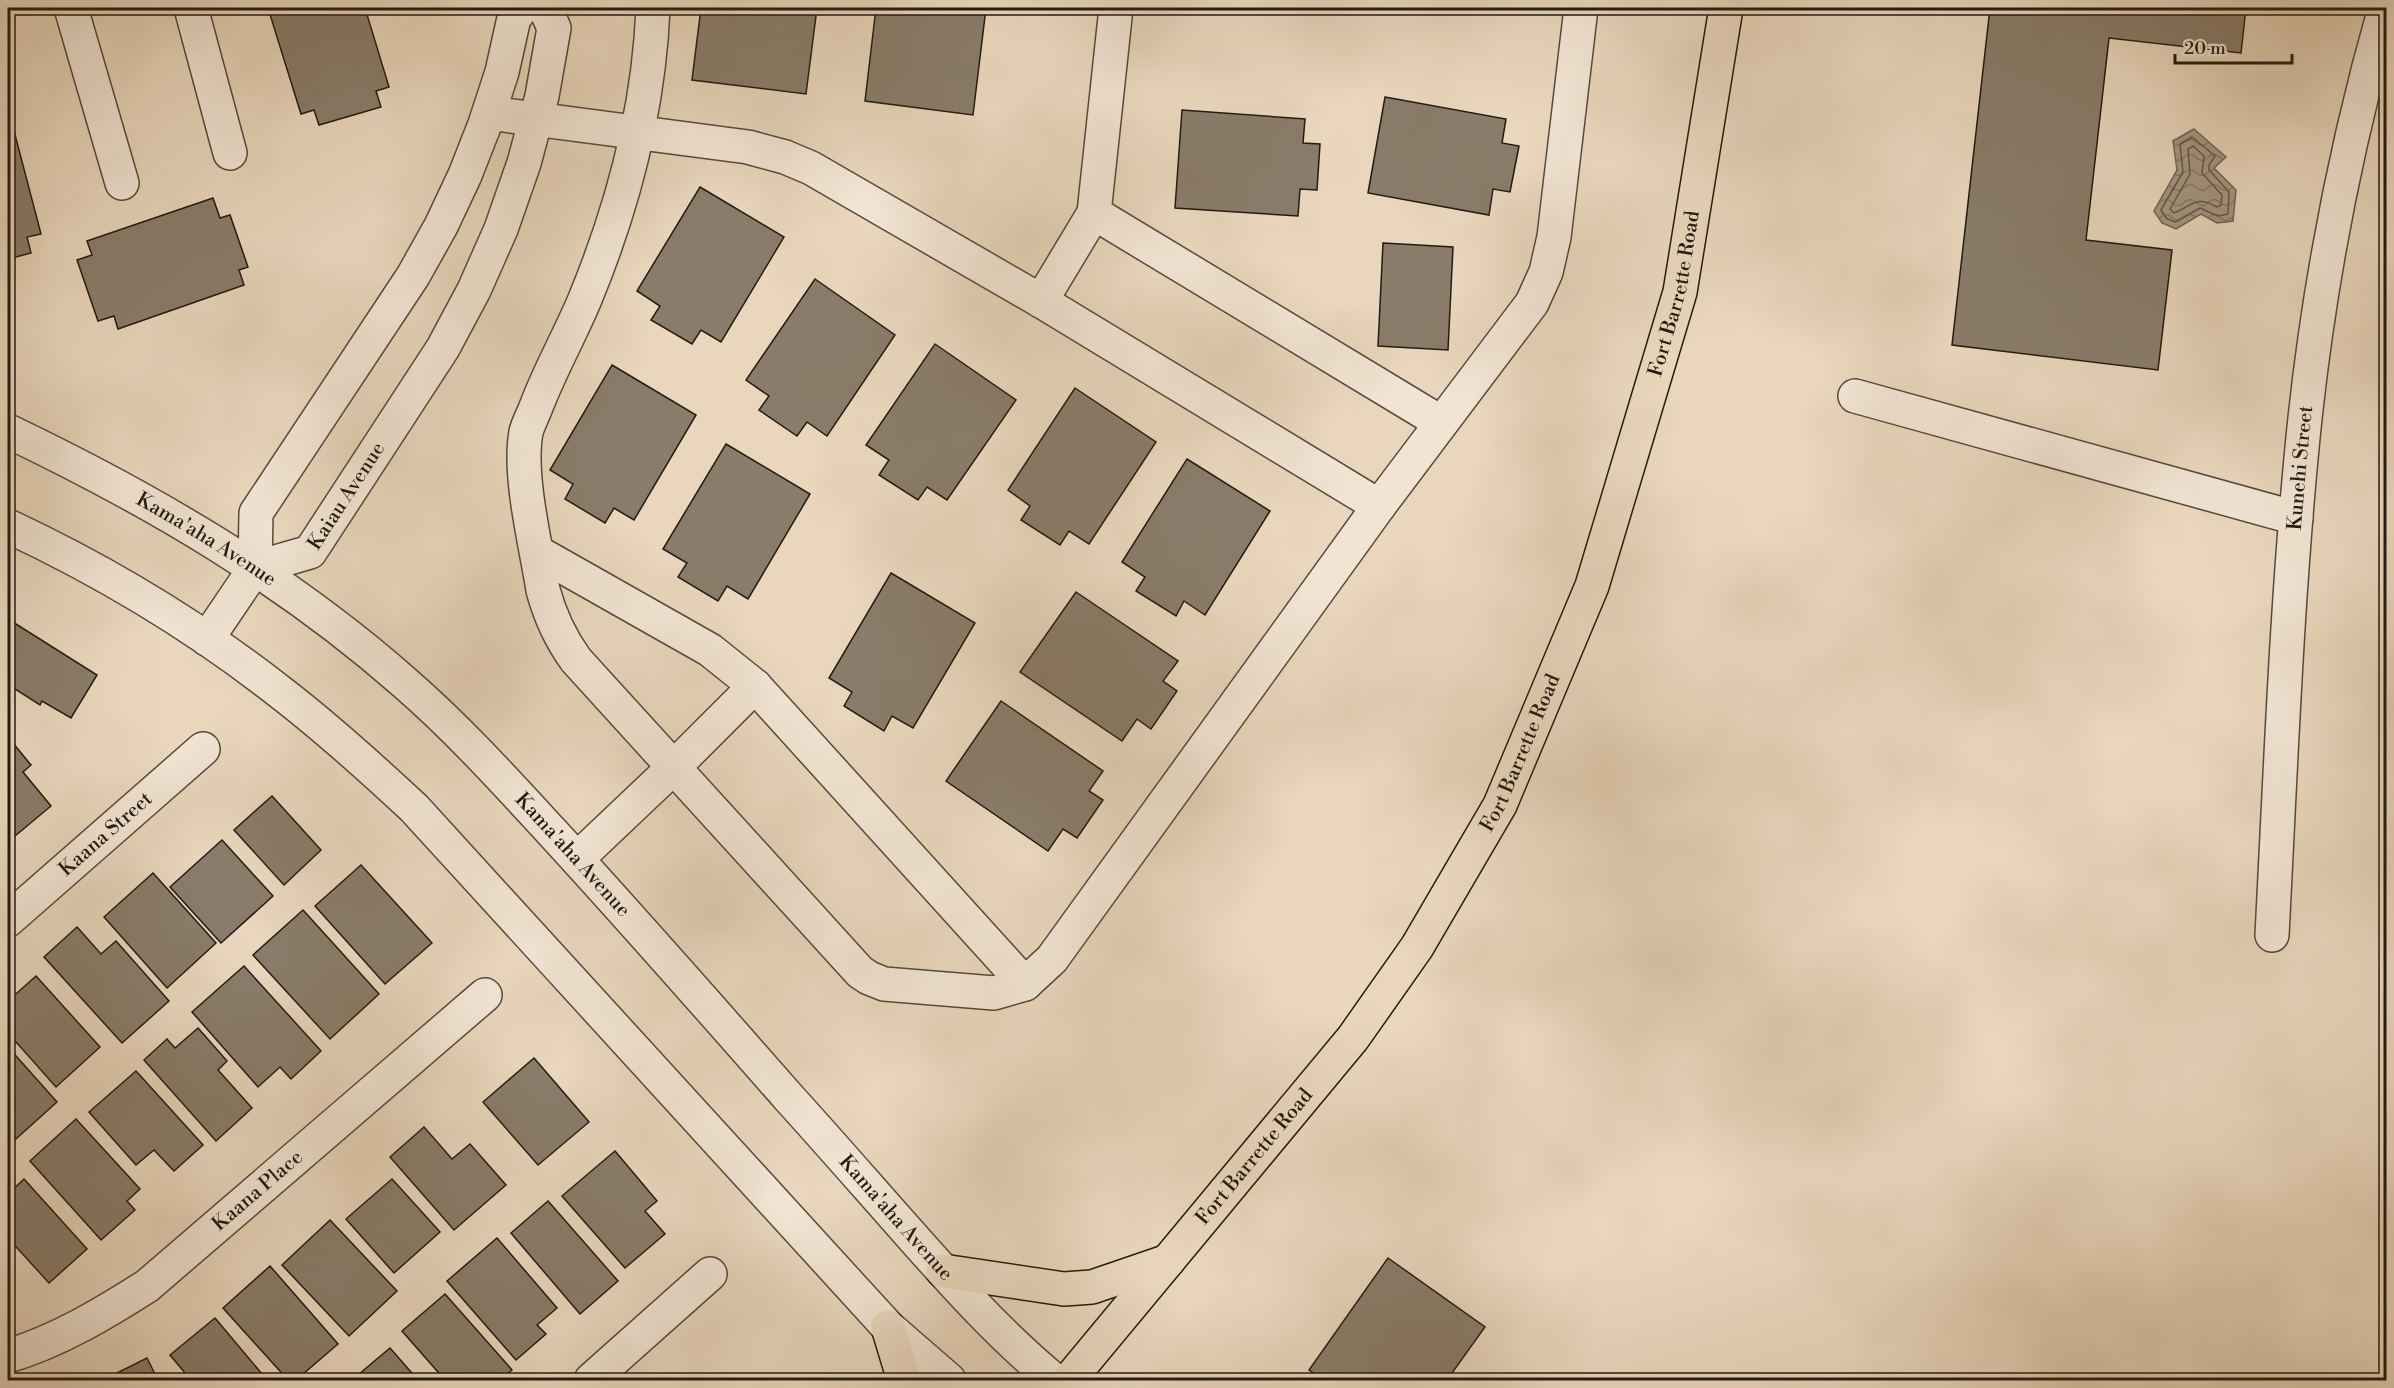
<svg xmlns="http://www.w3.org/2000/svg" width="2394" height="1388" font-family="'Libre Bodoni',serif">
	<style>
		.water { fill: url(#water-waves); stroke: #716555; stroke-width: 1.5 }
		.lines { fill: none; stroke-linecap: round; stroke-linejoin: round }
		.shore { stroke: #64584a; stroke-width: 1.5 }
		.building { fill: #897c6a; stroke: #221b12; stroke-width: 1.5 }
		.minor-casing { stroke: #544a3c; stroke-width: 36 }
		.major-casing { stroke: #221b12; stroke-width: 36 }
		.minor { stroke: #f1e4d3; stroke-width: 33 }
		.major { stroke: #e9d6bc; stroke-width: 33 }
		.labels { text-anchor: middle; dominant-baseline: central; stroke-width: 4.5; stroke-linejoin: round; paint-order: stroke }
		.street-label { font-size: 20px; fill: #221b12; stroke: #f1e4d3 }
	</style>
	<defs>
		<pattern id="water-waves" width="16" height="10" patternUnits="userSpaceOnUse" patternTransform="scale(1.5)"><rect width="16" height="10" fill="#a59682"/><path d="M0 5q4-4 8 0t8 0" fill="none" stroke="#867a69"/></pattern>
	</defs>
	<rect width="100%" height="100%" fill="#e9d6bc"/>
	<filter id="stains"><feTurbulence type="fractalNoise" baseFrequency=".00333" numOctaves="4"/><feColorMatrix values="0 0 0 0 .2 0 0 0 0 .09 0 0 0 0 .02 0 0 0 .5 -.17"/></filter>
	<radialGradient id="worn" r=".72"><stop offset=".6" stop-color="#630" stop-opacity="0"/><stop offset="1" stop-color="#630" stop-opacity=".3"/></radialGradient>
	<!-- water -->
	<path class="water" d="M2194,129L2226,157L2214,168L2236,190L2233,221L2217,223L2201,214L2176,229L2162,223L2154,211L2177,170L2173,141Z"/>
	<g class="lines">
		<!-- shore -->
		<g class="shore">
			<path d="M2192,137L2215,156L2209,165V170L2229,192L2228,214L2218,216L2200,208L2175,222L2166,218L2161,210L2183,172L2180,144Z"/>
			<path d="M2193,146L2204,156L2202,173L2222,195L2221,205L2217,207C2195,195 2194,205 2174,213L2170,209L2190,174L2188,149Z"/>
		</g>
	</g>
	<!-- building -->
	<g class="building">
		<path d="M268,8H365L389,87L376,91L381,107L319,125L314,110L301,114Z"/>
		<path d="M701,8H817L806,94L692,80Z"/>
		<path d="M876,8H986L973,115L865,101Z"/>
		<path d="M1990,8H2246L2241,53L2109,38L2086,240L2172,250L2158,370L1952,345Z"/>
		<path d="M1385,97L1506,119L1502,143L1519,146L1510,192L1493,189L1489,215L1368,193Z"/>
		<path d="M8,108L41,234L27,237L31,253L8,259Z"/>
		<path d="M1182,110L1305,119L1303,143L1320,144L1317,190L1300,189L1298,216L1175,208Z"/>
		<path d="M700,187L784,237L721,342L701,330L692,344L651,320L660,306L637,291Z"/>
		<path d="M213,198L220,218L230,215L248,267L239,270L244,285L118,329L114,316L98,321L77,260L92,255L87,241Z"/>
		<path d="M1383,243L1453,247L1448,350L1378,346Z"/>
		<path d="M815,279L895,335L827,436L807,422L797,436L759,410L769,396L746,380Z"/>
		<path d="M935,344L1016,400L947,500L927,487L918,500L879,475L889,460L866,445Z"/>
		<path d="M612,365L696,415L634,520L614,508L605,523L565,499L573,484L550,470Z"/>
		<path d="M1075,388L1156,442L1089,544L1069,531L1060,545L1021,520L1030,506L1008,490Z"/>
		<path d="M726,444L810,494L748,599L727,586L718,601L678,577L687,563L663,549Z"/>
		<path d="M1187,459L1270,511L1205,615L1184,601L1176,616L1136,591L1145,577L1122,562Z"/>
		<path d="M891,573L975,623L913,728L892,716L884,731L844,706L852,692L829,678Z"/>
		<path d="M1076,592L1178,661L1163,681L1177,691L1151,729L1137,719L1122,741L1020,672Z"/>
		<path d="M8,619L97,675L71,718L42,701L40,705L12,687L8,693Z"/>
		<path d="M1001,701L1103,771L1089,791L1103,800L1077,838L1063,829L1048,851L946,781Z"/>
		<path d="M8,737L31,765L23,772L51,806L15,836L8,827Z"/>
		<path d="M272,796L321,850L284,885L234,830Z"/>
		<path d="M222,840L273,896L221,943L170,887Z"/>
		<path d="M361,865L432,943L385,984L315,906Z"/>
		<path d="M153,873L216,943L167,988L104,917Z"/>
		<path d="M303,910L379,994L330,1039L253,955Z"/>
		<path d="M77,927L101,954L116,941L169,1001L122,1043L44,957Z"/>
		<path d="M244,966L321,1051L291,1079L280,1067L258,1087L192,1012Z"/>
		<path d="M36,976L100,1047L56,1087L8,1033V1001Z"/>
		<path d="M198,1028L227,1061L218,1070L252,1108L216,1141L144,1060L167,1039L175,1048Z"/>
		<path d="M8,1047L57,1102L8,1146Z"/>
		<path d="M534,1058L589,1122L538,1165L483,1102Z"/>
		<path d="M136,1071L203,1145L174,1171L154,1150L136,1165L89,1112Z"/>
		<path d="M76,1119L140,1189L127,1201L135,1210L101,1240L30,1161Z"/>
		<path d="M424,1127L452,1159L470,1144L506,1185L454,1230L390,1157Z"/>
		<path d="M615,1151L657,1201L645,1211L665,1234L625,1268L562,1196Z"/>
		<path d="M24,1179L87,1249L49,1283L8,1238V1194Z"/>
		<path d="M392,1179L440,1232L394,1273L346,1219Z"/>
		<path d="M548,1201L618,1281L580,1314L511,1233Z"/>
		<path d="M330,1220L397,1291L349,1336L282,1265Z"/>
		<path d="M497,1238L557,1308L537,1325L546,1334L516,1360L447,1281Z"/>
		<path d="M1388,1258L1485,1327L1447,1380H1324L1309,1370Z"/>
		<path d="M270,1266L338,1344L296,1380H288L223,1308Z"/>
		<path d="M445,1294L512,1370L500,1380H445L402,1331Z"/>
		<path d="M215,1318L267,1380H191L170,1355Z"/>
		<path d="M390,1348L418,1380H352Z"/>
		<path d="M147,1358L158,1380H103Z"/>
	</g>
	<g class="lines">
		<defs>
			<g id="minor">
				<path d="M71,8L122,183"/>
				<path d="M191,8L230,153"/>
				<path d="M653,8C649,107 623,207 585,299C570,335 550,370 536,407C533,415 528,424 526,432C518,476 536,545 543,590C550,616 560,638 576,660L860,972L869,978L884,984L994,993L1025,984L1052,959L1379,506L1532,303L1546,272L1554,237L1581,8"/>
				<path d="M1116,8L1094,213L1440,422"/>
				<path d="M489,113L748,147L785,157L811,168L1041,301L1379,506"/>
				<path d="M1041,301L1094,213"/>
				<path d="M1855,396L2296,518"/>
				<path id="s1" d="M8,431C150,499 286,578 405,683C458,729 504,780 551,831C632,919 711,1009 790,1099C830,1143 869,1188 909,1233C955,1285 1001,1336 1054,1380"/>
				<path d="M8,526C104,571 196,626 280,692C327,728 371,768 414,808L888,1327L949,1380"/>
				<path d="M537,552L710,650L755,686L1025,984"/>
				<path id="s2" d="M255,568L310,552L443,348L474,290L501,229L524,163L542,96L554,28L545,8"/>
				<path d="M255,568L256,513L413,276L441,226L465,175L485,124L502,72L514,18L522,8"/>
				<path d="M207,639L255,568"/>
				<path d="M577,859L674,767L755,686"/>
				<path id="s3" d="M8,920L203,749"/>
				<path id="s4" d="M2272,935C2281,763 2287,590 2305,418C2320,280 2347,141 2385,8"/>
				<path id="s5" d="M8,1356C58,1341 103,1314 147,1286L485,995"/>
				<path d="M591,1380L710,1274"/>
			</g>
			<g id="major">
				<path d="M943,1271L1064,1289L1092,1287L1168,1261"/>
				<path d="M888,1327L904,1380"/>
				<path id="s6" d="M1069,1380L1353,1038L1417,947L1500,805L1592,586L1680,292L1726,8"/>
			</g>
		</defs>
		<!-- minor casing -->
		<use href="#minor" class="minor-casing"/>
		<!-- major casing -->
		<use href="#major" class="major-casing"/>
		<!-- minor -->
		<use href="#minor" class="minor"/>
		<!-- major -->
		<use href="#major" class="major"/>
	</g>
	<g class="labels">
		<!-- street labels -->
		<g class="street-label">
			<text stroke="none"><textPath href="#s6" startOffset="1262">Fort Barrette Road</textPath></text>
			<text stroke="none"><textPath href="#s4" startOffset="468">Kunehi Street</textPath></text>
			<text stroke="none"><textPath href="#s2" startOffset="124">Kaiau Avenue</textPath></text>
			<text stroke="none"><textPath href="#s1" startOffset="226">Kama'aha Avenue</textPath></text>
			<text stroke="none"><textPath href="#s6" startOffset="776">Fort Barrette Road</textPath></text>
			<text stroke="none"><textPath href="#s3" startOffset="130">Kaana Street</textPath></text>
			<text stroke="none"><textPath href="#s1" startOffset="712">Kama'aha Avenue</textPath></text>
			<text stroke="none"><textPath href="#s6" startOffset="290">Fort Barrette Road</textPath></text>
			<text stroke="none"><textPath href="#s5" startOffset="302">Kaana Place</textPath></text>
			<text stroke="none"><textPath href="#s1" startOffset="1198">Kama'aha Avenue</textPath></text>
		</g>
	</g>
	<!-- margin -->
	<rect width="2394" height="1388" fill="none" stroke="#e9d6bc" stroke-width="30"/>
	<rect x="9" y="9" width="2376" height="1370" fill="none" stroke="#221b12" stroke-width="3"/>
	<rect x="15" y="15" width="2364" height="1358" fill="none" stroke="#221b12" stroke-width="1.5"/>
	<!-- scale -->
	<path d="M2175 54v9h117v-9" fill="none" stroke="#221b12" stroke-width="3"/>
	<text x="2184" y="54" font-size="18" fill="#221b12" stroke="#f1e4d3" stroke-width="4.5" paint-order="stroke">20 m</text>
	<rect width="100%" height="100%" filter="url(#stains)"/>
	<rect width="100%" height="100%" fill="url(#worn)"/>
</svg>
